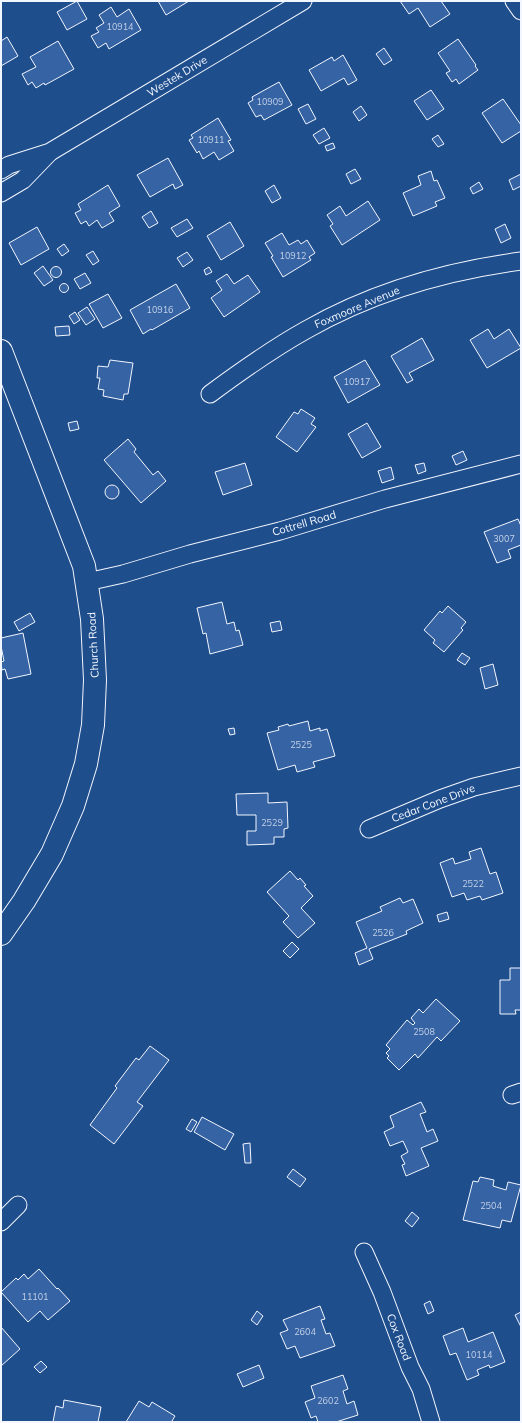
<svg xmlns="http://www.w3.org/2000/svg" width="522" height="1423" font-family="Mulish,sans-serif">
	<style>
		.building { fill: #3563a3; stroke: #f2f6ff }
		.lines { fill: none; stroke-linecap: round; stroke-linejoin: round }
		.street-casing { stroke: #f2f6ff; stroke-width: 19 }
		.secondary-casing { stroke: #f2f6ff; stroke-width: 24 }
		.street { stroke: #1f4e8c; stroke-width: 17 }
		.secondary { stroke: #1f4e8c; stroke-width: 22 }
		.labels { text-anchor: middle; dominant-baseline: central; stroke-width: 3; stroke-linejoin: round; paint-order: stroke }
		.number-label { font-size: 9px; fill: #c3d1e8 }
		.street-label { font-size: 11px; fill: #f2f6ff; stroke: #1f4e8c }
	</style>
	<rect width="100%" height="100%" fill="#1f4e8c"/>
	<!-- building -->
	<g class="building">
		<path d="M77,1L87,19L67,30L57,12Z"/>
		<path d="M158,1H189L166,15Z"/>
		<path d="M400,1H441L450,14L430,27L418,8L409,14Z"/>
		<path d="M111,7L117,17L129,9L141,30L109,49L106,43L98,48L91,36L99,32L96,28L104,23L99,15Z"/>
		<path d="M7,37L18,56L1,66V41Z"/>
		<path d="M458,39L476,65L475,66L478,70L459,84L456,79L452,82L446,73L450,71L438,53Z"/>
		<path d="M58,41L74,69L45,85L44,83L36,88L32,82L28,85L22,74L36,67L30,57Z"/>
		<path d="M384,48L392,60L384,65L376,54Z"/>
		<path d="M343,55L357,80L348,85L344,78L321,91L309,70L332,57L334,61Z"/>
		<path d="M279,82L292,105L264,120L261,115L256,117L248,103L253,100L252,97Z"/>
		<path d="M431,90L444,109L427,120L414,101Z"/>
		<path d="M503,99L521,125V131L502,143L482,113Z"/>
		<path d="M308,104L316,119L306,124L298,109Z"/>
		<path d="M361,106L367,115L359,121L353,112Z"/>
		<path d="M218,118L231,140L228,141L234,151L219,160L214,152L203,159L199,151L197,153L189,140L193,138L191,135Z"/>
		<path d="M324,128L330,138L319,144L313,135Z"/>
		<path d="M438,135L444,144L438,147L432,139Z"/>
		<path d="M333,143L335,148L327,151L325,146Z"/>
		<path d="M168,158L183,185L175,189L173,184L150,197L137,175Z"/>
		<path d="M355,169L361,179L351,184L346,174Z"/>
		<path d="M431,171L434,181L437,180L445,198L435,202L437,206L413,216L403,193L421,185L418,176Z"/>
		<path d="M521,174V186L513,190L509,180Z"/>
		<path d="M479,182L483,189L473,194L470,188Z"/>
		<path d="M108,185L120,206L109,213L114,221L102,228L97,220L89,226L86,221L81,224L75,213L81,210L78,204Z"/>
		<path d="M274,185L281,198L272,203L265,191Z"/>
		<path d="M368,201L380,220L342,245L330,226L333,224L327,215L340,206L346,216Z"/>
		<path d="M151,211L158,223L149,228L142,217Z"/>
		<path d="M187,219L193,228L177,237L171,228Z"/>
		<path d="M230,222L244,246L221,260L207,236Z"/>
		<path d="M505,224L511,238L501,243L495,229Z"/>
		<path d="M37,227L49,249L21,265L9,243Z"/>
		<path d="M282,233L289,245L298,240L301,244L307,240L315,253L309,257L311,260L283,277L271,257L273,256L265,243Z"/>
		<path d="M64,244L69,251L62,256L57,249Z"/>
		<path d="M93,251L99,261L93,265L86,255Z"/>
		<path d="M187,252L193,260L183,267L177,258Z"/>
		<path d="M43,266L53,280L44,286L34,273Z"/>
		<circle cx="56" cy="272" r="5.5"/>
		<path d="M209,267L212,272L206,275L204,270Z"/>
		<path d="M85,273L91,283L80,289L74,279Z"/>
		<path d="M227,274L234,284L248,275L260,292L224,317L211,298L222,290L216,281Z"/>
		<circle cx="64" cy="288" r="4.5"/>
		<path d="M176,284L190,308L152,330L151,329L143,334L130,310Z"/>
		<path d="M108,294L122,318L103,328L89,304Z"/>
		<path d="M87,307L95,319L86,325L78,313Z"/>
		<path d="M75,312L80,320L74,324L69,316Z"/>
		<path d="M69,326L70,335L56,336L55,327Z"/>
		<path d="M488,329L494,339L509,329L521,348L487,368L470,340Z"/>
		<path d="M422,338L434,360L409,373L413,380L407,383L391,356Z"/>
		<path d="M110,360L133,363L128,394H124L123,400L103,396L104,390L98,389L100,378H97L98,366L108,367Z"/>
		<path d="M365,360L380,385L348,403L334,377Z"/>
		<path d="M301,409L315,418L311,424L316,427L297,452L276,437L294,412L298,414Z"/>
		<path d="M77,421L79,429L70,431L68,423Z"/>
		<path d="M367,423L381,447L362,458L348,434Z"/>
		<path d="M128,439L136,449L134,452L153,475L158,471L166,481L141,503L104,460Z"/>
		<path d="M463,451L467,460L456,465L452,456Z"/>
		<path d="M245,463L252,485L223,495L215,472Z"/>
		<path d="M424,463L426,471L418,474L415,465Z"/>
		<path d="M391,467L394,479L382,483L378,471Z"/>
		<circle cx="112" cy="492" r="7"/>
		<path d="M518,519L521,526V545L508,550L511,558L497,563L484,532Z"/>
		<path d="M222,602L227,624L234,622L236,631L239,630L243,645L210,654L206,633L203,634L197,608Z"/>
		<path d="M448,606L466,622L461,628L463,630L444,652L433,643L435,640L424,630L440,611L442,613Z"/>
		<path d="M30,613L35,622L19,631L14,622Z"/>
		<path d="M280,621L282,630L272,632L270,623Z"/>
		<path d="M23,633L31,674L8,679L5,669L2,670L1,663V662L4,661L1,646V638Z"/>
		<path d="M462,653L470,658L465,665L457,660Z"/>
		<path d="M493,664L498,685L485,689L480,668Z"/>
		<path d="M308,721L310,731L320,728V731L327,729L335,756L313,762L315,767L297,772L295,765L278,770L267,733L279,730L278,727L288,724L289,726Z"/>
		<path d="M234,728L235,734L230,735L228,729Z"/>
		<path d="M268,793V803L287,802L288,828L284,829V837H274V844L247,845V831H256V815H237L236,794Z"/>
		<path d="M481,848L490,874L496,872L503,893L482,900L480,896L467,900L464,893L452,897L440,863L453,858L455,864L471,859L469,852Z"/>
		<path d="M290,871L298,880L300,878L306,885L304,886L313,896L301,908L315,923L298,938L283,922L289,916L267,892Z"/>
		<path d="M400,898L403,903L413,899L423,923L406,931L407,934L369,949L373,959L359,965L355,953L367,948L356,922L382,911L380,907Z"/>
		<path d="M447,912L449,919L439,922L437,915Z"/>
		<path d="M292,942L299,949L290,958L283,951Z"/>
		<path d="M510,968H521V1010H515L516,1014H500V980H510Z"/>
		<path d="M436,999L460,1021L441,1041L437,1037L418,1058L415,1054L399,1070L387,1058L389,1056L386,1053L390,1049L386,1045L407,1020L413,1025L415,1023L411,1018L419,1009L423,1013Z"/>
		<path d="M150,1046L169,1060L137,1102L143,1106L114,1144L90,1125L117,1088L115,1086L136,1058L139,1060Z"/>
		<path d="M421,1102L426,1112L420,1114L427,1132L433,1129L438,1141L421,1148L429,1166L406,1176L402,1165L405,1164L401,1156L408,1152L403,1141L390,1146L384,1132L394,1127L390,1116Z"/>
		<path d="M202,1117L234,1134L225,1150L194,1132Z"/>
		<path d="M192,1119L197,1122L191,1132L186,1129Z"/>
		<path d="M250,1143L251,1163H245L243,1144Z"/>
		<path d="M293,1169L306,1179L300,1187L287,1177Z"/>
		<path d="M480,1177L494,1180L493,1186L506,1190L508,1182L521,1185L511,1222L502,1220L500,1228L463,1220L473,1181L478,1182Z"/>
		<path d="M412,1212L419,1218L412,1227L405,1221Z"/>
		<path d="M39,1269L57,1289L58,1288L70,1301L48,1320L40,1311L28,1322L1,1292L16,1278L18,1280L24,1274L28,1279Z"/>
		<path d="M430,1301L434,1311L428,1314L424,1304Z"/>
		<path d="M320,1306L325,1319L321,1320L326,1334L330,1333L335,1346L300,1358L295,1346L287,1349L280,1333L288,1330L283,1320Z"/>
		<path d="M257,1311L263,1316L257,1325L251,1320Z"/>
		<path d="M521,1312V1327L515,1315Z"/>
		<path d="M1,1327L20,1349L1,1366Z"/>
		<path d="M463,1328L468,1342L493,1332L505,1362L490,1368L489,1365L477,1370L479,1375L467,1380L456,1353L450,1355L443,1336Z"/>
		<path d="M41,1361L47,1367L40,1373L34,1367Z"/>
		<path d="M259,1365L264,1378L243,1387L237,1374Z"/>
		<path d="M343,1375L348,1389L343,1391L347,1404L354,1401L358,1415L336,1422H318L316,1416L311,1418L305,1402L315,1398L311,1386Z"/>
		<path d="M64,1400L101,1407L98,1422H53L56,1406L63,1408Z"/>
		<path d="M139,1401L149,1407L152,1402L175,1416L172,1421L173,1422H126Z"/>
	</g>
	<g class="lines">
		<defs>
			<g id="street">
				<path d="M514,1L521,11"/>
				<path d="M1,170L9,165L50,152L303,1"/>
				<path d="M1,193L23,180L49,153"/>
				<path d="M210,394C241,371 272,349 306,330C372,292 446,271 521,261"/>
				<path d="M87,582L123,574L190,554L280,531L385,499L521,464"/>
				<path d="M369,829L440,799L474,787L521,776"/>
				<path d="M512,1095L521,1092"/>
				<path d="M1,1222L18,1205"/>
				<path d="M364,1252L382,1292L410,1367L421,1389L431,1422"/>
			</g>
			<path id="secondary" d="M1,351L84,566L92,619L95,680L93,725L86,764L73,806L52,854L24,901L1,934"/>
		</defs>
		<!-- street casing -->
		<use href="#street" class="street-casing"/>
		<!-- secondary casing -->
		<use href="#secondary" class="secondary-casing"/>
		<!-- street -->
		<use href="#street" class="street"/>
		<!-- secondary -->
		<use href="#secondary" class="secondary"/>
	</g>
	<g class="labels">
		<!-- number labels -->
		<g class="number-label">
			<text x="120" y="26">10914</text>
			<text x="270" y="101">10909</text>
			<text x="211" y="139">10911</text>
			<text x="293" y="255">10912</text>
			<text x="160" y="309">10916</text>
			<text x="357" y="381">10917</text>
			<text x="504" y="538">3007</text>
			<text x="301" y="744">2525</text>
			<text x="272" y="822">2529</text>
			<text x="473" y="883">2522</text>
			<text x="383" y="932">2526</text>
			<text x="424" y="1031">2508</text>
			<text x="491" y="1205">2504</text>
			<text x="35" y="1296">11101</text>
			<text x="305" y="1331">2604</text>
			<text x="479" y="1354">10114</text>
			<text x="328" y="1400">2602</text>
		</g>
		<!-- street labels -->
		<g class="street-label">
			<text transform="translate(177 76) rotate(-31)">Westek Drive</text>
			<text transform="translate(357 307) rotate(-23)">Foxmoore Avenue</text>
			<text transform="translate(304 523) rotate(-16)">Cottrell Road</text>
			<text transform="translate(93 645) rotate(-93)">Church Road</text>
			<text transform="translate(433 803) rotate(-21)">Cedar Cone Drive</text>
			<text transform="translate(399 1337) rotate(69)">Cox Road</text>
		</g>
	</g>
	<!-- border -->
	<rect width="522" height="1423" fill="none" stroke="#f2f6ff" stroke-width="4"/>
</svg>
